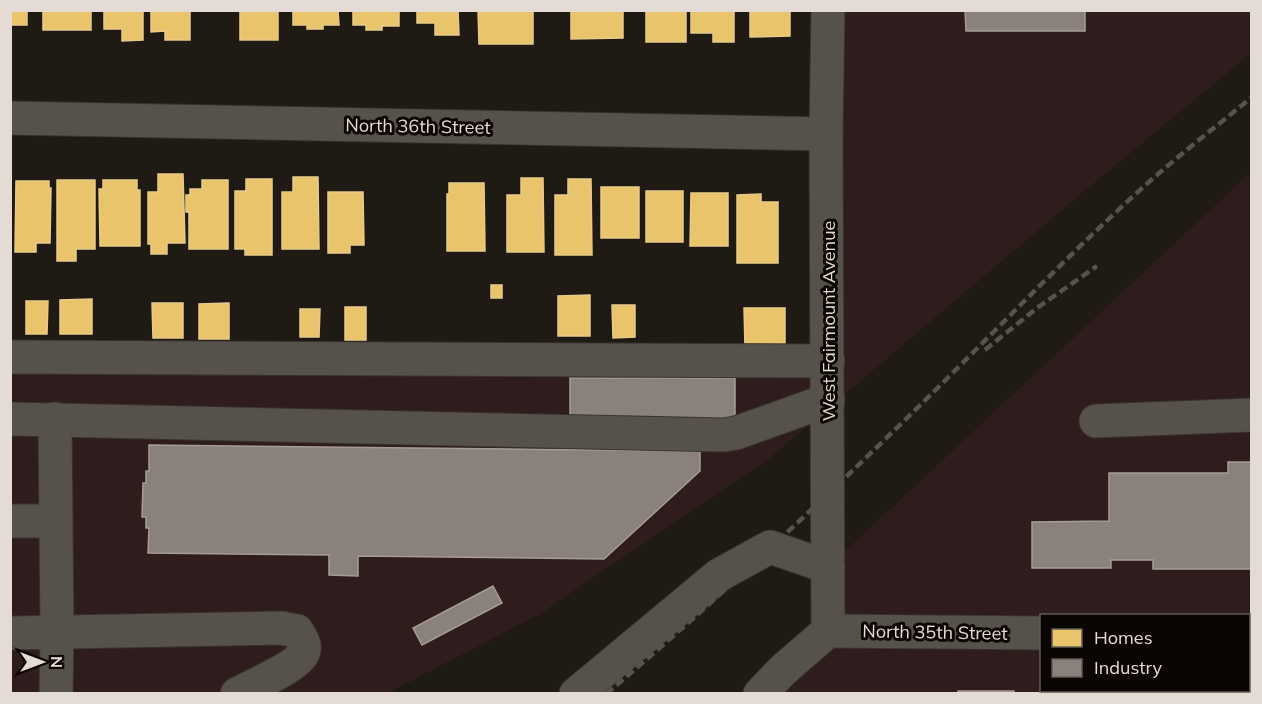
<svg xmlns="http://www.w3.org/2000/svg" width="1262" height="704" font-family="Mulish,sans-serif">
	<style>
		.industrial { fill: #2e1d1c; fill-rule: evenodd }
		.homes { fill: #e9c46a; stroke: #e8cb8a; stroke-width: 1.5 }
		.industry { fill: #8a817c; stroke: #a59c96; stroke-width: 1.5 }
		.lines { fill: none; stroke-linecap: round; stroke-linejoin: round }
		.minor-casing { stroke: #393430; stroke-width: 35 }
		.minor { stroke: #57514c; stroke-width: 33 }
		.rail { stroke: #57524e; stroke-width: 4.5; stroke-dasharray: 9 4.5; stroke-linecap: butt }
		.labels { text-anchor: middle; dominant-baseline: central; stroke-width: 6; stroke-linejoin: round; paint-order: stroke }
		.street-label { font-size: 18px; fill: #e4dbd4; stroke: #0b0603 }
	</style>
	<rect width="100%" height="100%" fill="#201a14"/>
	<!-- industrial -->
	<g class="industrial">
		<path d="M828,11H1251V53L1088,188L766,461L538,615L388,693L11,694V357L828,361Z"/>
		<path d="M1251,172V693L760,694L828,631V567ZM1042,616H1248V690H1042Z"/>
	</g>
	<!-- homes -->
	<g class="homes">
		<rect x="10" y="10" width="17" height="15"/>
		<rect x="43" y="10" width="48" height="20"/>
		<path d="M104,10H143V40L122,41V29H104Z"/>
		<path d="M151,10H190V40H165V31L151,32Z"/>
		<rect x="240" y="10" width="38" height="30"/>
		<path d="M293,10H338L339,25H323V29H307V25H293Z"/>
		<path d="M353,10H399V26H382V30H366V25H353Z"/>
		<path d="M417,10H458L459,35H435V23H417Z"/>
		<path d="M478,10H533V44H479Z"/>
		<path d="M571,10H623V38L571,39Z"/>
		<rect x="646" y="10" width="40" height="32"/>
		<path d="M691,10H734V42H713V33H691Z"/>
		<path d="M750,10H790V36L750,37Z"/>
		<path d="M158,174H183L185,243H167V254H151V244H148V192H158Z"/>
		<path d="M293,177H318L319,249H282V192H293Z"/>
		<path d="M521,178H543L544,252H507V195H521Z"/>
		<path d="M246,179H272V255H245V249H235V191H246Z"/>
		<path d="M568,179H591L592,255H555V195H568Z"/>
		<path d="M57,180H95V249H76V261H57Z"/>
		<path d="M103,180H137V190H140V246H100L99,189H103Z"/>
		<path d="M202,180H228V249H189V212H186V195H190V189H202Z"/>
		<path d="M16,181H49V188H51L50,243H36V252H15Z"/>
		<path d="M449,183H484L485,251H447V194H449Z"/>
		<rect x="601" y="187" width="38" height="51"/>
		<rect x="646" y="191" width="37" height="51"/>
		<path d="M328,192H363L364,245H350V253H328Z"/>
		<path d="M691,193H728V246H690Z"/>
		<path d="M761,194V202H778V263H737V195Z"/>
		<rect x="491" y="285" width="11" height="13"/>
		<path d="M590,295V336H558V296Z"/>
		<path d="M92,299V334H60V300Z"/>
		<path d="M26,301H48L47,334H26Z"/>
		<path d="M152,303H183V338H153Z"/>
		<path d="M229,303V339H199V304Z"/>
		<path d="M612,305H635V337L613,338Z"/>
		<rect x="345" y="307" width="21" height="33"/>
		<path d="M744,308H785V346H745Z"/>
		<path d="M300,309H320L319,337H300Z"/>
	</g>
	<!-- industry -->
	<g class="industry">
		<path d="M965,10H1085V31H966Z"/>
		<path d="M570,378H735V418L570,419Z"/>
		<path d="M149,445L700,451V471L604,559L358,556V576L329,575V555L148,553L149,528H146V517H142L143,483H146V471H149Z"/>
		<path d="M1228,462H1252V569H1153V560H1111V568H1032V522L1109,521V473H1228Z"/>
		<path d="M493,586L502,603L422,645L413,628Z"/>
		<rect x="1127" y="690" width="96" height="4"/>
		<rect x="958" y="691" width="56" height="3"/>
	</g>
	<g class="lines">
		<defs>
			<g id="minor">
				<path d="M10,118L826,134"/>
				<path d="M10,357L828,361"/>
				<path d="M10,419L724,435L736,433L828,400"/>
				<path d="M55,419L57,633L56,694"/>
				<path d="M1096,421L1252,415"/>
				<path d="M10,521H56"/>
				<path d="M828,631L826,134L828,10"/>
				<path d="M828,631L1042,633"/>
				<path d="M10,633L281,628L297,631C301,638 307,645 303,653C297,667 251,686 237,694"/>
				<path d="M1248,635H1252"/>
				<path d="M576,694L719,575L770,547L828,567"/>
				<path d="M760,694L783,670L828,631"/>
			</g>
		</defs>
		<!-- minor casing -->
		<use href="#minor" class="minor-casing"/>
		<!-- minor -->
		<use href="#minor" class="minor"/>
		<!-- rail -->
		<g class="rail">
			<path d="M985,350L1037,308L1097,266"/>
			<path d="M606,694C709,607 807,515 903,422C986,341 1064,258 1150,181C1183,152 1218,125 1252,97"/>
		</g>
	</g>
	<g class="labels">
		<!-- street labels -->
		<g class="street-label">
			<text transform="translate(418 126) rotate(1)">North 36th Street</text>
			<text transform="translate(828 321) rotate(-90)">West Fairmount Avenue</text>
			<text transform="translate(935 632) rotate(1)">North 35th Street</text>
		</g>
	</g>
	<!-- border -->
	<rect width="1262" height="704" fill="none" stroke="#e4dbd4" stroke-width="24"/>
	<!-- legend -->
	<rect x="1040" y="614" width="210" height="78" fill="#0b0603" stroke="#625b57" stroke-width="1.5"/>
	<rect x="1052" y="629" width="30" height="18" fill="#e9c46a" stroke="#625b57" stroke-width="1.5"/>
	<text x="1094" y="644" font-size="18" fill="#e4dbd4">Homes</text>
	<rect x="1052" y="659" width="30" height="18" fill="#8a817c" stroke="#625b57" stroke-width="1.5"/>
	<text x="1094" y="674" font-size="18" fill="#e4dbd4">Industry</text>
	<!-- north arrow -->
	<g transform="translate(42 662) rotate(90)" stroke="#0b0603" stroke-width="4.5" paint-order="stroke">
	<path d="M0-4.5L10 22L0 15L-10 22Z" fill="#e4dbd4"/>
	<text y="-9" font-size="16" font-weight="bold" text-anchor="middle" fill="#e4dbd4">N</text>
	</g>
</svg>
